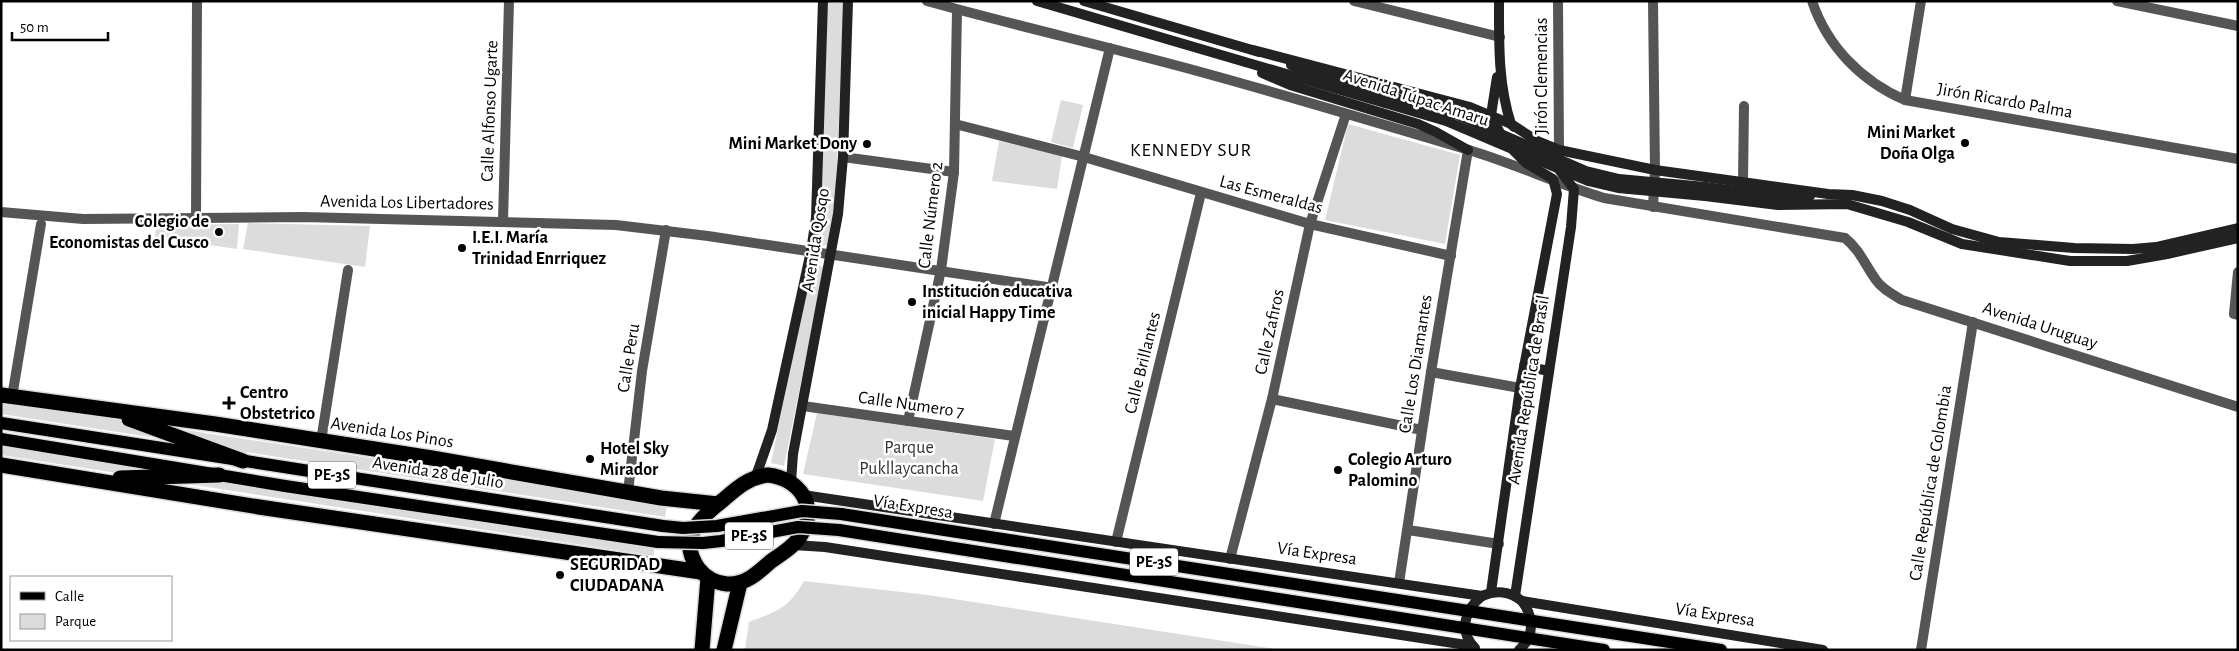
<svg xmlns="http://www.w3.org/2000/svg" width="2239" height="651" font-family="'Alegreya Sans',sans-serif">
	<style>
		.green { fill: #dcdcdc }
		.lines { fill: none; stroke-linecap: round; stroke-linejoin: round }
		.primary-casing { stroke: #dbdbdb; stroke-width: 15 }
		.highway-casing { stroke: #dbdbdb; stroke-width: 18 }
		.street { stroke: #555; stroke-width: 10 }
		.secondary { stroke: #222; stroke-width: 10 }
		.primary { stroke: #000; stroke-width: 12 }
		.highway { stroke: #000; stroke-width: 15 }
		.primary-bridge-casing { stroke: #dbdbdb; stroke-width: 15; stroke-linecap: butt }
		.secondary-bridge { stroke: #222; stroke-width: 10 }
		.primary-bridge { stroke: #000; stroke-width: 12 }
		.poi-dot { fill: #000; stroke: #fff; stroke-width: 2 }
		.labels { text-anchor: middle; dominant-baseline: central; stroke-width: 5; stroke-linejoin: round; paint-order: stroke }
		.shield { fill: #fff; stroke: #4c4c4c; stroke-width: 1 }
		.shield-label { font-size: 16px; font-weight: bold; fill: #000 }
		.street-label { font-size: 18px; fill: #000; stroke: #fff }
		.poi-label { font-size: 18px; font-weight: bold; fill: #000; stroke: #fff; text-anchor: start }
		.park-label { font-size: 18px; fill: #333; stroke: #fff }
		.neighbourhood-label { font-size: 19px; letter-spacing: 1px; fill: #000; stroke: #fff }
	</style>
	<rect width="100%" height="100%" fill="#fff"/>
	<!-- green -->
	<g class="green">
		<path d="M828,1H844L836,187L830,245L818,246Z"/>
		<path d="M1061,100L1083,105L1073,148L1051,142Z"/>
		<path d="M1348,124L1460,155L1445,244L1325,220Z"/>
		<path d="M999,141L1062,156L1057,189L992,181Z"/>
		<path d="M248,223L370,226L365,267L243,249Z"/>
		<path d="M239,224L237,249L155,237L156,225Z"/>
		<path d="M812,260L824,268L784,466L771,463Z"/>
		<path d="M1,402L489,476L667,505L665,517L1,414Z"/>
		<path d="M817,413L995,439L983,501L803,474Z"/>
		<path d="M1,444L654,547V556L1,455Z"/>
		<path d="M804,581L928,595L1282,650H745L749,622C778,611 788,609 804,581Z"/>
	</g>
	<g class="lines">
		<defs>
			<g id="primary">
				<path d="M1,423L663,526"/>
				<path d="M1,439L285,486L658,542"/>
				<path d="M841,514L1721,650"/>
				<path d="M839,530L1604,650"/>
			</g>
			<g id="highway">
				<path d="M1,395L215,424L432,458L661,498L718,504"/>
				<path d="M129,419L243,461"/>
				<path d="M1,465L259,507L701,572"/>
				<path d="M768,475C799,479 819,505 801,535C795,546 781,554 770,562C758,573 745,585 727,584C716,583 705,577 698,568C677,538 700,518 723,500C737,488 749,477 768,475Z"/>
				<path d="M120,478L219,475"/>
				<path d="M702,650L708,578"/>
				<path d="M724,650L740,583"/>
			</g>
		</defs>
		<!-- primary casing -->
		<use href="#primary" class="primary-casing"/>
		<!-- highway casing -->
		<use href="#highway" class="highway-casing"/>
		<!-- street -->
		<g class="street">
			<path d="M927,1C1020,27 1115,48 1208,74C1295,98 1382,124 1469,150C1515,164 1558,184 1604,198L1845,238C1860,250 1865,265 1876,280C1882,289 1892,294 1902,300L2238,407"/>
			<path d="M1354,1L1500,37"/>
			<path d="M1558,1L1559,150"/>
			<path d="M1653,1L1655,170L1653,207"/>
			<path d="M1812,1C1827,46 1861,81 1905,100L2238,159"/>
			<path d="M2117,1L2238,26"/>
			<path d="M1905,100L1921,1"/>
			<path d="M955,124L1084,157L1310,224L1451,256"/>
			<path d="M843,157L954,172"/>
			<path d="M1743,181L1744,106"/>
			<path d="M1,212L83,219L303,217L616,225L708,236L1053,288"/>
			<path d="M196,217L197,1"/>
			<path d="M503,221L509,1"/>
			<path d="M2238,272L2234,314L2238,315"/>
			<path d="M1431,372L1520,388"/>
			<path d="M12,397L41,224"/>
			<path d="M1272,399L1422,430"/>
			<path d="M803,406L1014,436"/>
			<path d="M908,421L941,270L954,172L957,10"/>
			<path d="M321,441L348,270"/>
			<path d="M628,492L642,371L666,230"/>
			<path d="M994,524L1110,48"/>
			<path d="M1408,530L1499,544"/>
			<path d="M1116,542L1201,193"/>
			<path d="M1230,559L1272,399L1310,224L1346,114"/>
			<path d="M1399,583L1431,372L1468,150"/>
			<path d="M1921,650L1973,322"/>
		</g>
		<!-- secondary -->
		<g class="secondary">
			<path d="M1037,1L1385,103"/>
			<path d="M1084,1L1259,52"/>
			<path d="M1499,1C1499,43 1498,84 1511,124L1514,127"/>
			<path d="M1253,50L1470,107L1511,124L1537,141L1559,150L1655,170L1828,194L1852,195L1882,201L1910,210L1952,229L1999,242L2074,248L2133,249L2156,247L2238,228"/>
			<path d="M1291,65L1311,73L1388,96"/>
			<path d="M1262,73L1290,85L1418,124L1436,132L1468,150"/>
			<path d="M1497,77L1491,115L1502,137"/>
			<path d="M1705,187L1775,196H1810"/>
			<path d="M1705,196L1778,205L1847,204L1908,222L1962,244L2070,261H2127L2167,254L2238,238"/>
			<path d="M1524,366L1549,371"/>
			<path d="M756,476L772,430L811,251L816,218L823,1"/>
			<path d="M791,482L793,454L838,214L843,157L848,1"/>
			<path d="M803,495L1482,596C1497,590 1509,591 1522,601L1823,650"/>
			<path d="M793,545L825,547L1473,646"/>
			<path d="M1491,592L1520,388L1557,194L1553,179L1526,163L1513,150"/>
			<path d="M1515,596L1571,227L1574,189L1557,167"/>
			<path d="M1475,648C1458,631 1465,609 1482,596"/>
			<path d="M1519,650C1535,636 1534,617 1522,601"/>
		</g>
		<!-- primary -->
		<use href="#primary" class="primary"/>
		<!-- highway -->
		<use href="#highway" class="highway"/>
		<defs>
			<g id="primary-bridge">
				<path d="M663,526L683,528L717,526L802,511L841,514"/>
				<path d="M658,542L703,543L721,541L798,527L839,530"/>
			</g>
		</defs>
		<!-- primary-bridge casing -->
		<use href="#primary-bridge" class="primary-bridge-casing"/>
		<!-- secondary-bridge -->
		<g class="secondary-bridge">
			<path d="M1388,96L1457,115L1586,171L1619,179L1705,187"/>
			<path d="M1385,103L1446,121L1588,181L1618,188L1705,196"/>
		</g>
		<!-- primary-bridge -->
		<use href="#primary-bridge" class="primary-bridge"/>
	</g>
	<!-- markers -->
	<g class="poi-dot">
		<circle cx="1965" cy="143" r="5"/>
		<circle cx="867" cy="144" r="5"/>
		<circle cx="219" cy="232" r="5"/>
		<circle cx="462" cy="248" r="5"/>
		<circle cx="912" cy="302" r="5"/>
		<path d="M226.5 395.5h5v5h5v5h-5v5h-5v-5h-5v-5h5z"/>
		<circle cx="590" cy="459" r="5"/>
		<circle cx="1338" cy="470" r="5"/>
		<circle cx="560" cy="575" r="5"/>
	</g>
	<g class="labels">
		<!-- shield labels -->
		<g class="shield">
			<rect x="308" y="461.5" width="48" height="27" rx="4"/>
			<rect x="725" y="522.5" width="48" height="27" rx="4"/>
			<rect x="1130" y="548.5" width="48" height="27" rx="4"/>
		</g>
		<g class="shield-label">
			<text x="332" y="475">PE-3S</text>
			<text x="749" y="536">PE-3S</text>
			<text x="1154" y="562">PE-3S</text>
		</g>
		<!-- street labels -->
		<g class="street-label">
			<text transform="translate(1542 76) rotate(-90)">Jirón Clemencias</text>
			<text transform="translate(1416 98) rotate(18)">Avenida Túpac Amaru</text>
			<text transform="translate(2005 101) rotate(10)">Jirón Ricardo Palma</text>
			<text transform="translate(490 111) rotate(-88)">Calle Alfonso Ugarte</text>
			<text transform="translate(1271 195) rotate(15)">Las Esmeraldas</text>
			<text transform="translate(407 203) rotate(1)">Avenida Los Libertadores</text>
			<text transform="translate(931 215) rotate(-83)">Calle Número 2</text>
			<text transform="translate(816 240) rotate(-81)">Avenida Qosqo</text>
			<text transform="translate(2040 326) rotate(18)">Avenida Uruguay</text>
			<text transform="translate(1270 332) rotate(-78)">Calle Zafiros</text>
			<text transform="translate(629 358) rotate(-81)">Calle Peru</text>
			<text transform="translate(1143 363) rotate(-76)">Calle Brillantes</text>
			<text transform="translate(1416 364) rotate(-81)">Calle Los Diamantes</text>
			<text transform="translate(1529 390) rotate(-81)">Avenida República de Brasil</text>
			<text transform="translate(911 405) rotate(8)">Calle Numero 7</text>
			<text transform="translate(392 433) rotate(9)">Avenida Los Pinos</text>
			<text transform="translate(438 473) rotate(9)">Avenida 28 de Julio</text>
			<text transform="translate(1931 483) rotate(-81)">Calle República de Colombia</text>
			<text transform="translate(913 507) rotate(9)">Vía Expresa</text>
			<text transform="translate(1317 554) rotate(8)">Vía Expresa</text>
			<text transform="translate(1715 615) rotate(9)">Vía Expresa</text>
		</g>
		<!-- poi labels -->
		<g class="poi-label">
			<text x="1955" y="133" text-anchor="end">Mini Market<tspan x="1955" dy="21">Doña Olga</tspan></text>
			<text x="857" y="144" text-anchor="end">Mini Market Dony</text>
			<text x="209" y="222" text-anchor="end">Colegio de<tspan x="209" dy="21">Economistas del Cusco</tspan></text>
			<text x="472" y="238">I.E.I. María<tspan x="472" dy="21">Trinidad Enrriquez</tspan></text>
			<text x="922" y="292">Institución educativa<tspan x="922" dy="21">inicial Happy Time</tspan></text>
			<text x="240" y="393">Centro<tspan x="240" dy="21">Obstetrico</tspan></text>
			<text x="600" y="449">Hotel Sky<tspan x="600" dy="21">Mirador</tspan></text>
			<text x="1348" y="460">Colegio Arturo<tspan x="1348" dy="21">Palomino</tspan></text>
			<text x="570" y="565">SEGURIDAD<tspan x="570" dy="21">CIUDADANA</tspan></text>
		</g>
		<!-- park labels -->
		<g class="park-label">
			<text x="909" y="448">Parque<tspan x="909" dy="21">Pukllaycancha</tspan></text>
		</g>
		<!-- neighbourhood labels -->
		<g class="neighbourhood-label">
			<text x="1191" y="150">KENNEDY SUR</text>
		</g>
	</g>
	<!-- border -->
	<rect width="2239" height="651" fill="none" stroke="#000000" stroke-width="5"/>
	<!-- legend -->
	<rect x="10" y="576" width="162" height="65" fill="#ffffff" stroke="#999999"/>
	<rect x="20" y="592" width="25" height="8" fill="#000000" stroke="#999999"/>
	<text x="55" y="601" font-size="15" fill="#000000">Calle</text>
	<rect x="20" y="614" width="25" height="15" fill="#dcdcdc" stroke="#999999"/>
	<text x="55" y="626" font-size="15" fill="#000000">Parque</text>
	<!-- scale -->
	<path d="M12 32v8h96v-8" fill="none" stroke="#000000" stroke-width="2.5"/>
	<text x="20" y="32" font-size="15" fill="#000000" stroke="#ffffff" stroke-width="4" paint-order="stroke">50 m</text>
</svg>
